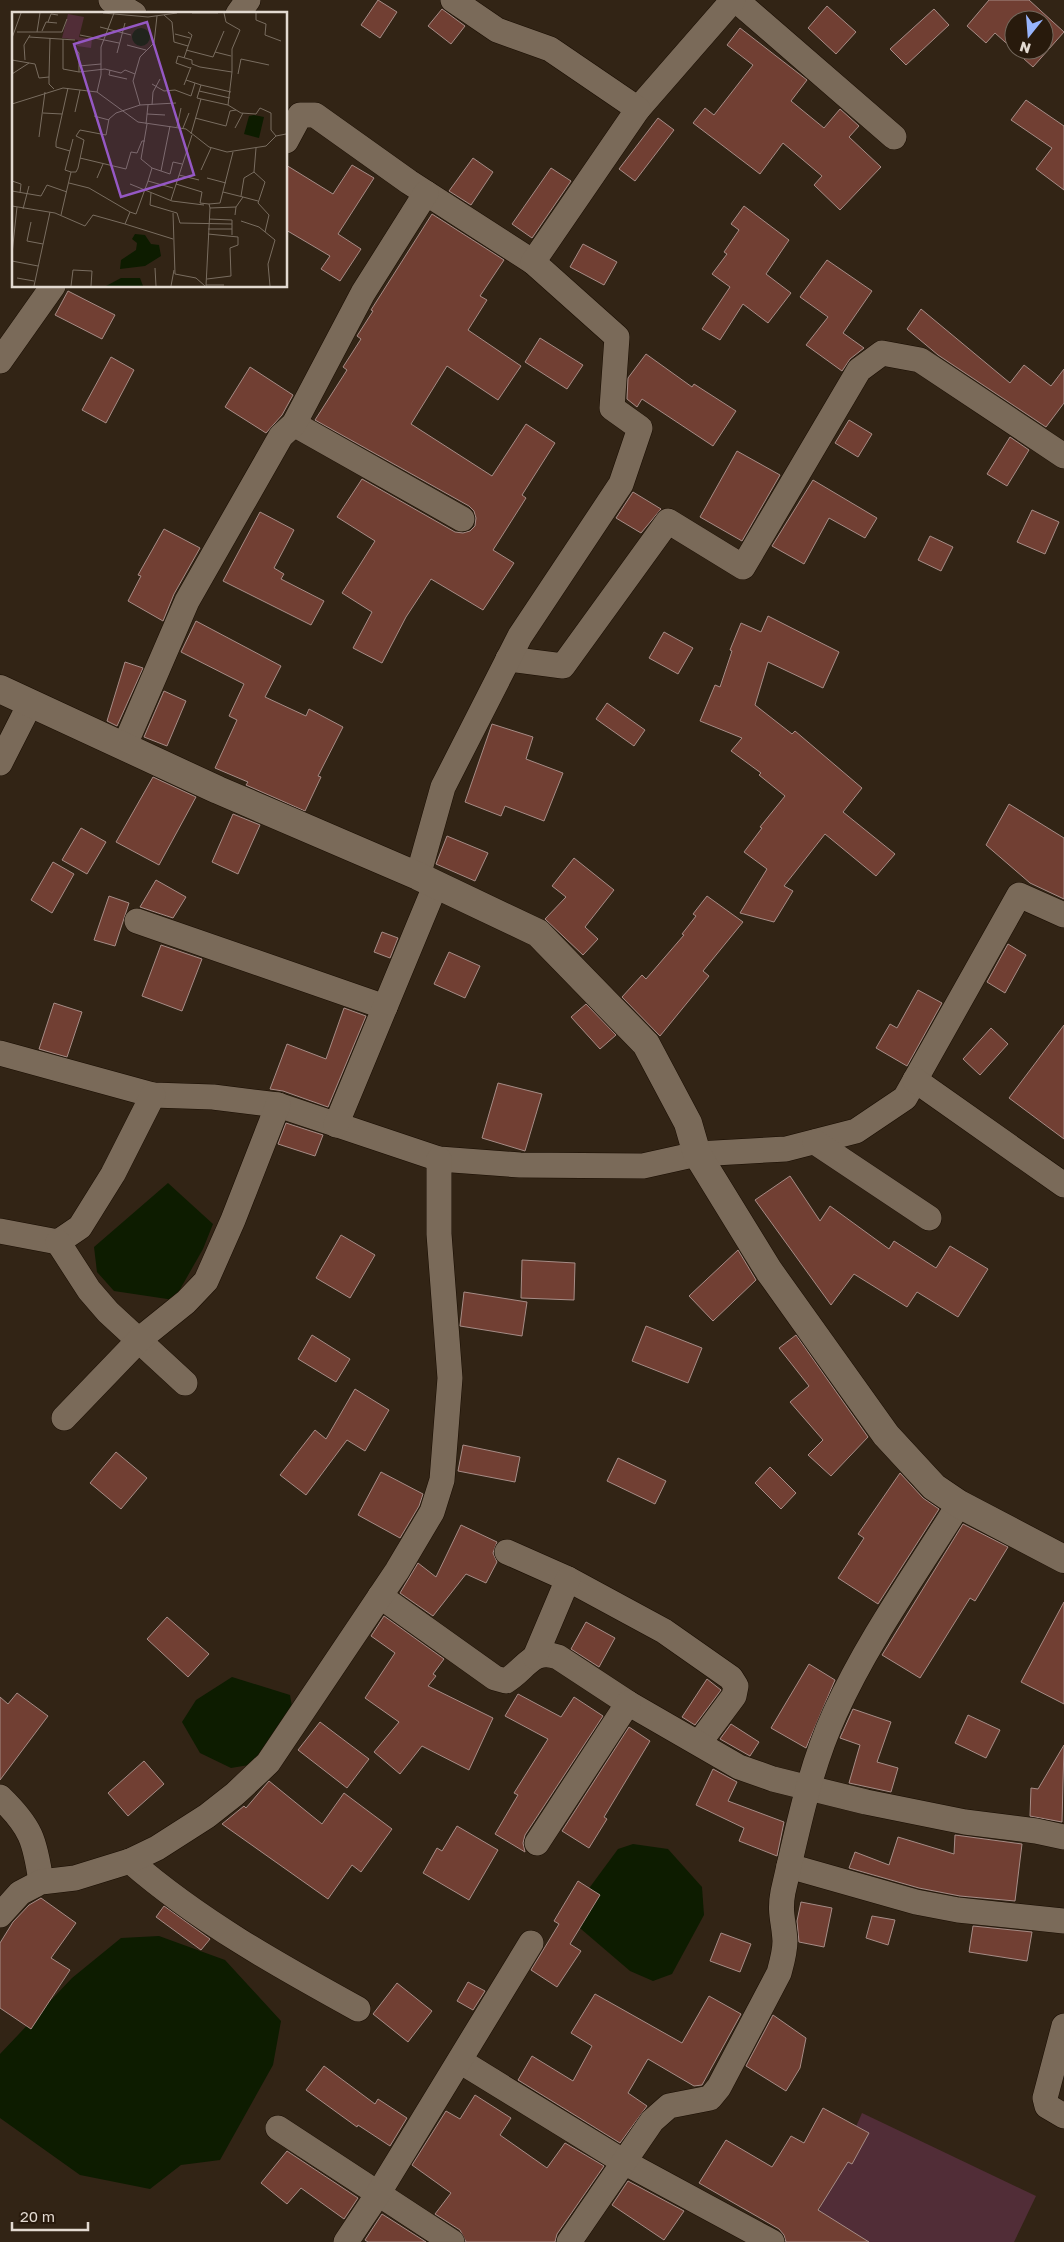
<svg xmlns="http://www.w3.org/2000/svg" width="1064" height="2242" font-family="'Golos Text',sans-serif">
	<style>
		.green { fill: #512d37 }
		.water { fill: #0d1c00 }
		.building { fill: #713f33; stroke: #a68c86 }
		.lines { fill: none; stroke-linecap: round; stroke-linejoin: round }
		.minor-casing { stroke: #190d02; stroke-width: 26 }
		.tertiary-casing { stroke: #190d02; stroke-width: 29 }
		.minor { stroke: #7a6a59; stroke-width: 25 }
		.tertiary { stroke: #7a6a59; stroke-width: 28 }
		.inset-road { fill: none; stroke: #796d60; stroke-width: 1 }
		.view { fill: #9558c4; fill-opacity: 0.15; stroke: #9558c4; stroke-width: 2.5 }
		.inset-edge { fill: none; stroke: #e3dad1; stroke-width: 2.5 }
	</style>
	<rect width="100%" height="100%" fill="#322415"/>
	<!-- green -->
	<path class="green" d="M862,2113L1036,2196L1014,2242H834L810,2231Z"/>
	<!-- water -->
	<g class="water">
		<path d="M168,1183L213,1224L203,1249L174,1300L114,1291L97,1272L94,1247Z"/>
		<path d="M232,1677L290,1695L293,1712L255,1764L231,1768L200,1753L182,1722L196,1700Z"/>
		<path d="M633,1844L668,1849L702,1887L704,1915L672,1974L653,1981L630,1971L574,1923L590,1887L618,1849Z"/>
		<path d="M159,1936L225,1960L281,2021L273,2065L220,2160L181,2165L150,2189L80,2175L0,2118V2054L72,1978L121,1938Z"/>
	</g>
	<!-- building -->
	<g class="building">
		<path d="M378,0L397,12L380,38L361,25Z"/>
		<path d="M989,0H1029L1064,32L1033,67L1014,50H1044V20H1014V50L995,33L986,43L967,26Z"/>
		<path d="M827,6L856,32L836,54L808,28Z"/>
		<path d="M442,9L465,26L451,44L428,26Z"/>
		<path d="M934,9L949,25L906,65L890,49Z"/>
		<path d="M740,28L807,80L791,101L824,128L840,109L859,126L849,137L881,167L840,210L814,185L822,176L783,143L760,174L693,123L705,108L714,115L753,65L727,45Z"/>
		<path d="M1026,100L1064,126V190L1036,169L1052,148L1011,120Z"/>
		<path d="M658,118L674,130L635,181L619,169Z"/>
		<path d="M473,158L493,172L471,205L449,191Z"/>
		<path d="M286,165L333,194L352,165L374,178L338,234L361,249L340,281L321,269L330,256L286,230Z"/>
		<path d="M551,168L571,181L532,238L512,224Z"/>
		<path d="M744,206L789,240L766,274L791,293L768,323L743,304L720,340L702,329L730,287L712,274L727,254L724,252L739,230L731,224Z"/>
		<path d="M432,214L504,260L480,296L487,300L468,330L521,366L498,400L447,366L411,424L492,476L526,424L555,443L522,495L526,498L493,550L514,563L483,610L431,579L406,617L382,663L353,648L372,612L342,593L375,541L337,517L362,479L455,532L463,533L470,531L475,526L476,518L474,511L469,506L315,420L347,370L343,367L361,339L357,336L373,311L371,310Z"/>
		<path d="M583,244L617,262L604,285L570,267Z"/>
		<path d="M827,260L872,291L843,333L864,348L850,359L842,371L806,345L828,317L800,297Z"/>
		<path d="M68,291L115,315L102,339L55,315Z"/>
		<path d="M921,309L1010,383L1024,365L1051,386L1064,369V403L1046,427L938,355L907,329Z"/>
		<path d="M540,338L583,365L567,389L525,362Z"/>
		<path d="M646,354L692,387L694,384L736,411L713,446L642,399L637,407L627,399L628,378Z"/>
		<path d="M111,357L134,370L106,423L82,410Z"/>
		<path d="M250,367L293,395L282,415L266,433L225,407Z"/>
		<path d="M849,420L872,434L858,457L835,443Z"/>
		<path d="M1010,437L1029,450L1007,486L987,474Z"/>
		<path d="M737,451L780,475L742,541L700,517Z"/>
		<path d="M813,480L877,518L865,538L829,518L804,564L772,546Z"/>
		<path d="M633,492L661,509L641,533L616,518Z"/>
		<path d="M1032,510L1059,522L1045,554L1017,542Z"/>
		<path d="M260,512L294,530L274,568L284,574L281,579L324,601L311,625L223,581Z"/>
		<path d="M164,529L200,548L174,594L163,621L128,601L141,576L138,575Z"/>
		<path d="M930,536L953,547L941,571L918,560Z"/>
		<path d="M768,616L839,652L823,688L768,662L755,705L792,734L795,731L862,788L843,812L895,854L876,876L825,834L784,886L793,891L774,922L740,913L767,869L744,852L762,828L760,827L785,796L759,775L761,773L731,751L742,738L700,721L715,685L720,687L732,651L730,650L741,623L761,632Z"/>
		<path d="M196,621L281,666L265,697L306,716L309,709L343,727L318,776L321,777L305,811L246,785L248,782L215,768L237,720L229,716L244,684L181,652Z"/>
		<path d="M664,632L693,648L678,674L649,658Z"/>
		<path d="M125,662L143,668L117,726L107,721Z"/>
		<path d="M164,691L186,701L167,746L144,737Z"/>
		<path d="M607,703L645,730L634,746L596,719Z"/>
		<path d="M492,724L533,737L526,759L563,773L544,821L505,806L501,816L465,802Z"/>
		<path d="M153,777L196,797L159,865L116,842Z"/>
		<path d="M1009,804L1064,838V899L1030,883L986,845Z"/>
		<path d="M233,814L260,825L238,874L212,862Z"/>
		<path d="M81,828L106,842L87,874L62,860Z"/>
		<path d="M447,836L488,853L475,881L436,864Z"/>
		<path d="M574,858L614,890L585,927L598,939L583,955L545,919L566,897L552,886Z"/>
		<path d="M53,862L74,874L52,913L31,900Z"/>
		<path d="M156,880L186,897L173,918L140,907Z"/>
		<path d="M109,896L129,903L115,946L94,940Z"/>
		<path d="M707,896L743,922L703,971L709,976L660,1036L622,997L642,975L646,979L684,935L682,934L696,916L693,914Z"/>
		<path d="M382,932L398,938L390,958L374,952Z"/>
		<path d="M1008,944L1026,955L1005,993L987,982Z"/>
		<path d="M161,945L202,959L182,1011L142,996Z"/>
		<path d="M449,952L480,966L465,998L434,984Z"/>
		<path d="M918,990L942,1003L907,1066L876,1048L890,1024L897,1028Z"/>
		<path d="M54,1003L82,1012L67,1057L39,1049Z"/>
		<path d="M586,1004L616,1035L600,1049L571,1017Z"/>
		<path d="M344,1008L366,1016L328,1107L283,1091L270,1089L287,1044L326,1059Z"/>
		<path d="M1064,1025V1139L1009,1098Z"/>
		<path d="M991,1028L1008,1044L980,1075L963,1059Z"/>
		<path d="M498,1083L542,1094L525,1151L482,1138Z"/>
		<path d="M286,1123L323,1135L315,1156L278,1144Z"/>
		<path d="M790,1176L820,1221L830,1206L889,1249L894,1241L936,1268L950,1246L988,1269L958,1317L917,1292L907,1307L854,1274L831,1305L755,1200Z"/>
		<path d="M341,1235L375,1255L350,1298L316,1278Z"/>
		<path d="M738,1250L756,1280L713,1321L689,1296Z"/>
		<path d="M522,1260L575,1263L574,1300L521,1298Z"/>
		<path d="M464,1292L527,1302L522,1336L460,1326Z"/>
		<path d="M646,1326L702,1348L688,1383L632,1361Z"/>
		<path d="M312,1335L350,1359L336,1382L298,1359Z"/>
		<path d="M796,1335L868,1437L831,1476L808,1455L823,1440L790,1402L809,1386L779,1348Z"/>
		<path d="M355,1389L389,1410L365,1451L347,1440L306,1495L280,1475L315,1430L326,1439Z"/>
		<path d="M463,1445L520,1457L515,1482L458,1471Z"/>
		<path d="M116,1452L147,1478L121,1509L90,1483Z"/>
		<path d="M618,1458L666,1481L655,1504L607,1481Z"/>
		<path d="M770,1467L796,1493L781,1509L755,1483Z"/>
		<path d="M381,1472L423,1494L419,1506L400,1538L358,1515Z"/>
		<path d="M900,1473L923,1498L939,1509L878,1604L838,1578L864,1538L858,1534Z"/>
		<path d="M963,1524L1008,1547L975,1601L970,1598L920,1678L882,1655Z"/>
		<path d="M461,1525L497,1542L493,1553L497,1562L486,1583L466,1574L433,1616L400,1593L418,1563L436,1577Z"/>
		<path d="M1064,1602V1704L1021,1682Z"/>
		<path d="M384,1616L444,1659L433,1674L436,1676L428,1686L493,1718L469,1770L422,1746L400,1774L374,1752L399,1722L365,1698L395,1653L371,1636Z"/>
		<path d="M167,1617L209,1654L188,1677L147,1639Z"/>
		<path d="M586,1622L615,1638L599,1667L571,1649Z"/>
		<path d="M809,1664L835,1680L806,1748L771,1728Z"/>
		<path d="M707,1679L721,1690L695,1725L682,1717Z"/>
		<path d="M17,1693L48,1716L0,1780V1697L8,1704Z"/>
		<path d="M518,1694L561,1717L574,1697L603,1716L525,1835L523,1843L525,1852L495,1834L518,1795L514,1793L548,1739L505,1716Z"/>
		<path d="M853,1709L891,1722L877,1762L898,1768L891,1792L849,1783L860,1745L840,1738Z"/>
		<path d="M968,1715L1000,1730L986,1758L955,1743Z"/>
		<path d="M320,1722L369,1759L347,1788L298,1750Z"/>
		<path d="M731,1724L759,1742L750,1756L720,1739Z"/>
		<path d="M629,1727L650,1741L604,1817L607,1819L589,1848L562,1831Z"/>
		<path d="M1064,1745L1062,1822L1030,1816L1031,1788L1038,1789Z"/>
		<path d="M144,1761L164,1784L128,1816L108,1793Z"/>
		<path d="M713,1769L737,1782L728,1801L784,1822L777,1856L739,1841L744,1828L696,1805Z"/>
		<path d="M269,1781L322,1824L344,1793L392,1829L361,1872L352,1865L328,1899L222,1824L244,1806L246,1808Z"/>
		<path d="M457,1826L498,1850L469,1900L423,1873L437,1848L442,1851Z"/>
		<path d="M955,1835L1022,1844L1015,1901L960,1896L919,1888L849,1868L855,1852L889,1865L898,1837L954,1854Z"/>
		<path d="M578,1881L600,1895L570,1944L581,1951L557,1987L531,1970L559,1924L554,1921Z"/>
		<path d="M41,1898L76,1923L51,1958L70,1970L31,2029L0,2008V1943L13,1922L29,1905Z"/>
		<path d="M801,1902L832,1908L824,1947L799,1942L797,1921Z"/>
		<path d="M164,1906L210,1939L201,1950L156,1917Z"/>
		<path d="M872,1916L895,1920L888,1945L866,1938Z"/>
		<path d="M973,1926L1032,1932L1027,1961L969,1952Z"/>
		<path d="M721,1933L751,1944L740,1972L710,1961Z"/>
		<path d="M468,1982L485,1991L473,2010L457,2001Z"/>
		<path d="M397,1983L432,2011L408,2042L373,2014Z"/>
		<path d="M595,1994L682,2043L709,1996L741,2014L702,2085L694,2086L648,2059L628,2093L647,2106L620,2143L518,2080L532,2056L573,2081L592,2046L571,2033Z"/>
		<path d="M773,2015L806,2038L800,2068L786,2091L746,2066Z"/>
		<path d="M324,2066L375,2104L378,2099L407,2118L390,2146L358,2125L357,2127L306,2090Z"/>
		<path d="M475,2095L511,2118L500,2135L547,2168L565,2143L604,2166L557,2234L555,2242H466L460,2230L435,2214L451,2193L412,2165L446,2111L460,2119Z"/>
		<path d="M823,2108L869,2133L852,2164L848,2162L818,2210L869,2242H786L784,2235L779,2229L699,2183L726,2140L772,2167L791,2136L804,2143Z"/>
		<path d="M287,2151L358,2198L344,2219L301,2188L287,2204L261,2183Z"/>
		<path d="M628,2181L684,2211L664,2240L612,2205Z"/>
		<path d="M382,2214L426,2242H368L365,2240Z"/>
	</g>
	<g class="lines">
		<defs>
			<g id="minor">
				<path d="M111,0L134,14"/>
				<path d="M736,0L894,137"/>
				<path d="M238,14L248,0"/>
				<path d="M638,109L733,0"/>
				<path d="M286,141L300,115H315L409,182L533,262"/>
				<path d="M0,361L53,286"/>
				<path d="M294,424L462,519"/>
				<path d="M508,659L563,666L668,521L743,567L859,370L882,353L920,360L1064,456"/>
				<path d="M124,747L187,601L281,436L294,424L363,293L426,193"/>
				<path d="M0,763L30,704"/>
				<path d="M418,876L443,787L520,636L621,484L640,428L612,408L617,337L533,262L638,109L550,49L497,30L453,0"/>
				<path d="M137,921L385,1007"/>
				<path d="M0,1053L153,1095L213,1097L278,1105L439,1159L520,1165L643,1166L697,1154L786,1149L856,1131L905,1098L1019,895L1064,915"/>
				<path d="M915,1080L1064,1185"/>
				<path d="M336,1125L436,884"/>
				<path d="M815,1142L929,1218"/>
				<path d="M0,1231L58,1242L80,1227L113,1174L153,1095"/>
				<path d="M58,1242L89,1290L108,1312L185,1383"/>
				<path d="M64,1418L140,1339L186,1302L206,1281L233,1220L278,1105"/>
				<path d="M507,1552L568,1579L664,1631L731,1678L736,1686L734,1696L699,1743"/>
				<path d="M380,1596L495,1678L506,1681C527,1668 532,1648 558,1657L628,1703L739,1767L773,1779L866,1802L965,1822L1036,1831L1064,1837"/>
				<path d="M535,1657L568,1579"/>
				<path d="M0,1797C31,1827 35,1840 41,1882"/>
				<path d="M537,1843L628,1703"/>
				<path d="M130,1861C199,1921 278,1965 358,2009"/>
				<path d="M789,1866L916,1902L958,1910L1064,1921"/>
				<path d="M0,1915L20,1893L41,1882L75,1878L130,1861L157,1848L207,1816L235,1794L268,1763L397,1571L432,1512L442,1480L450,1378L439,1234V1159"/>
				<path d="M1064,2026L1045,2098L1047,2106L1064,2116"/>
				<path d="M460,2061L624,2162L772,2242"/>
				<path d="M278,2128L452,2242"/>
				<path d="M346,2242L378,2194L531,1943"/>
				<path d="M569,2242L652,2121L669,2106L710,2098L719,2087L779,1973C782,1962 785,1952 785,1941C784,1921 779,1913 783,1892C797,1832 809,1770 835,1713C868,1640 917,1572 959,1504"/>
			</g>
			<path id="tertiary" d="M0,689L218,790L418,876L538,933L646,1044L688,1123L697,1154L769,1271L886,1435L934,1487L959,1504L1064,1559"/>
		</defs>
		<!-- minor casing -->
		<use href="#minor" class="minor-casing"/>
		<!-- tertiary casing -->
		<use href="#tertiary" class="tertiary-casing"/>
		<!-- minor -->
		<use href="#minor" class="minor"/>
		<!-- tertiary -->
		<use href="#tertiary" class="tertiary"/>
	</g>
	<!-- overview -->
	<g transform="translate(12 12)">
		<rect width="275" height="275" fill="#322415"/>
		<path d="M56,2L72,5L67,25L80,27L79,36L65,34L66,28L50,26Z" fill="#512d37"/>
		<path d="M120 25a9 9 0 1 1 18 0a9 9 0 1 1-18 0ZM242,103L252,105L247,126L232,122L237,104ZM123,222L133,223L139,232L147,233L149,244L133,254L108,257L109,248L124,238L125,231L120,227ZM109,266H128L131,274H94Z" fill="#0d1c00"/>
		<path class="inset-road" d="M91,1L136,5L165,1M180,1H206M212,1L214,10L228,18L220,37V60M244,1V8L254,12L253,23L269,29M152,3L160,10L162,30L176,34M36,10L39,2L46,3M88,15L119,23M30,19L34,10L45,11M5,20H50L55,7M25,20L28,1M163,22L178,26M68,23L107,31M17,25L63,28M0,26L9,1M51,27V57L67,60L93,57L109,61L113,58L123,62M115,33L134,38M62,35L67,41V60M174,38L201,45L212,19M203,40L219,44M105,41L113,11M172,46L180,23L176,20M0,48L23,52L27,66L37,65V72L42,77M13,48L12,33L18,23M67,54L89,52M178,56L164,51L166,44L180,48V52L188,55L220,60L216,93L229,101L244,102L248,96L259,101V118L264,124M98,58L97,63L115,67M0,62L17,51M226,62L229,47L257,53M37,65L38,26M174,68L189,73M140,72L152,79L163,78L179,84L183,71M172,73L179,55M56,76L44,130V135L58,139M187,79L218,86M85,80L89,63V35L102,1M189,87L185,86L189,73L219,80M0,92L51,76L85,80L126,110L174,117L197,135L215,140L254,134L264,124L274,122M128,93L121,69L128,45L142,31L145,4M140,93L141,80L148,67M63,100L68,78M31,101L50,102M135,102L153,103M82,104L97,108M183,106L214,114L218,99L224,98M134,112L136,93M135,112L129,147L140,156L136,169L161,176M165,115L169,96M171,116L177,101M223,116L231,101M179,122L189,87L216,93M27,125L33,80M244,136L242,160L253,170L246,191L257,203L253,220M68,146L114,157L119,140L125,141L130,129H133M140,156L158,162L161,150L170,152M189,158L199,136M149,159L158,114M59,160L53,158L61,127M167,163L187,168M85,166L91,152M195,166L214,171M0,169L9,172L8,181M57,171L77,176L118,200M118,172L160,189L192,193M164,172L190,180L188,191L197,192L198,196L224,195L223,203M0,179L29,184L35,173L55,180M211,180L231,185M139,181L138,193L165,201L168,211L220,212M229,184L232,166L242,160M159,188L180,123M197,192L208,191L221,140M0,194L43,201L73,214L81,203L113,212L118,200L124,202L136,169M224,195L231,185L246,189M11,197L17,174M161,201L163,262L184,266L193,274M49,203L59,160H64L66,156L72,128L64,124L68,118L94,123L97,107L104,101L128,93L164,91M197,207L220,208V223M229,209L247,215L263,228L256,252L258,274M19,210L15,229L31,232M113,212L161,227M196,217H220M196,222L226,225V233L218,236L219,264M0,242L5,195M0,249L26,254M143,256L144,274M5,266L22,269M195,267L219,264M194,273H212M22,274L38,200M59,274L61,258L80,259L79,274M159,274L162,258M194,274L198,196"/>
		<path class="view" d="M135,10L182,163L109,185L62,32Z"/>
		<rect width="275" height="275" class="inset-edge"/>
	</g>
	<!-- north arrow -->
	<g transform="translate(1029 35) rotate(197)"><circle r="24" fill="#281a0c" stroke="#73675b"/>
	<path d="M0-4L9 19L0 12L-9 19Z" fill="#98b5fd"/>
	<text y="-8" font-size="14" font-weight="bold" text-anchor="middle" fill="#e3dad1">N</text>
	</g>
	<!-- scale -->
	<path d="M12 2222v8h76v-8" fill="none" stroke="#e3dad1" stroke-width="2.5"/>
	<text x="20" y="2222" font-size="15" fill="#e3dad1" stroke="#281a0c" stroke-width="4" paint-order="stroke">20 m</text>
</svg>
